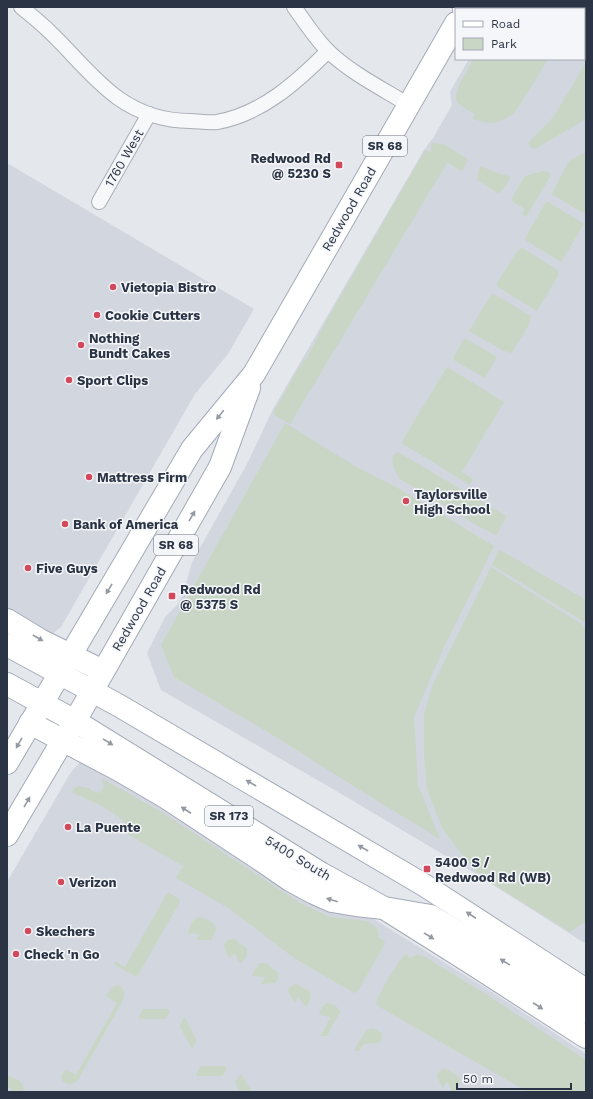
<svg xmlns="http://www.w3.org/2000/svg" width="593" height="1099" font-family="'Work Sans',sans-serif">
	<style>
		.built { fill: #d2d6de }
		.green { fill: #c9d6c5 }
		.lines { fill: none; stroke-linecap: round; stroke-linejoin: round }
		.minor-casing { stroke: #a9aeb7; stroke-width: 16 }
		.primary-casing { stroke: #a3abb8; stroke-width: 24 }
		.minor { stroke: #f7f8fa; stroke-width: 14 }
		.primary { stroke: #fff; stroke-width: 22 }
		.oneway { fill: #959aa2 }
		.poi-dot { fill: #d1495b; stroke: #f4f6f9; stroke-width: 1.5 }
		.labels { text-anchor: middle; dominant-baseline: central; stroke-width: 3; stroke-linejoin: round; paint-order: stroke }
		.shield { fill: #f4f6f9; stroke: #676e7b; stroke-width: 1 }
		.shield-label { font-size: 12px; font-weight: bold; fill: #2b3445 }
		.street-label { font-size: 13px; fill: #2b3445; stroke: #f4f6f9 }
		.poi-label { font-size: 13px; font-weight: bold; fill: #2b3445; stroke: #f4f6f9; text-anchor: start }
	</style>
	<rect width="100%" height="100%" fill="#e4e7ec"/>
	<!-- built -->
	<g class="built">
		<path d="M499,7H586V944L476,874L333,789L161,690L147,653L165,617L177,605L183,595L192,562L247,464L273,409L424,150L433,138L452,105L450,93L452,88L469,59H584V9H498Z"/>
		<path d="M7,163L254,309L228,354L195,394L61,627L52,634L7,613Z"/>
		<path d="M81,761L155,803L328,911L339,913L362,915L369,916L492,992L544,1026L586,1054V1092H7V882L68,777L72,771Z"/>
	</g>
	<!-- green -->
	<g class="green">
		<path d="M504,7H576V9H503Z"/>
		<path d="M474,59H548L522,102L514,113L501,121L493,123L484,122L473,119L475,114C470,111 460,107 457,102C452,92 469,68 474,59Z"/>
		<path d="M586,62V119L535,149L532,148L529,146V142L550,121L559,108Z"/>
		<path d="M431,143L443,144L468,159L463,170L461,171L448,163H447L290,424L276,416L273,413L301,364L308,356L325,323L425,150L430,152L431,151Z"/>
		<path d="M586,152V215L552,194L569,161Z"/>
		<path d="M480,166L500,174L510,176L509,181L500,193H498L477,180Z"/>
		<path d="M543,171H547L550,174V177L526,217L522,214L525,209L513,202L512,198L525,176Z"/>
		<path d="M546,202H548L584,224L561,262L525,240V238Z"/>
		<path d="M522,248L558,270V276L537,311L498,287L497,283L518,250Z"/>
		<path d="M492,293L531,316L529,324L512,353L504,351L469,331Z"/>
		<path d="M464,339H466L497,357L485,378L455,361L453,358Z"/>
		<path d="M447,367L504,402L462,472L473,479L470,485L403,444L402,441Z"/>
		<path d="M285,423L355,466L396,487L494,546L444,647L414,717L418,785L440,839L371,797L263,729L174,677L161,645Z"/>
		<path d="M398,452L506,516L498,533L495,535L480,527L400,479C395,472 391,464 393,456Z"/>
		<path d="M499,549L586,600V623L492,565Z"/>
		<path d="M491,567L586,627V921L570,932L483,878L466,860L442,828L427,789L424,755V714L433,684Z"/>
		<path d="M103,779L163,813L300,903L330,917L367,921L377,928L379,938L385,941L384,945L358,991L354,993L294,958L230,909L176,878L183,866L122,831L125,824C116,810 86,799 71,792L74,789L78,786L89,788L92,791L99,793C103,790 105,785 102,781Z"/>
		<path d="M168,892L180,900V902L138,975L135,976L114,964V962H116L125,967Z"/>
		<path d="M198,917C202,917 204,918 208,920C219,927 217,930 211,940H197L200,934L188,933V931L193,921Z"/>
		<path d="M231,939H235L247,949V955L242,963L239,962L235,954H233L230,959C226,951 219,943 231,939Z"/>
		<path d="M407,953L409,958L418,955L425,957L481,991L586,1060V1092H528L378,1006L376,1002C381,991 398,960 407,953Z"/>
		<path d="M260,963H266L278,973V978L275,983L261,984L265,977L253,976L252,975L258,965Z"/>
		<path d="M295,984L299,985L310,992L311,998L306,1007L304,1005L298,996L295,1003L288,991L290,987Z"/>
		<path d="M118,985C125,989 126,995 122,1002L78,1080C73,1085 69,1085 63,1082L61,1077L63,1072L67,1070L76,1075L117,1003L106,996L112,987Z"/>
		<path d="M328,1003C333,1004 339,1007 340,1012L327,1036H320L331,1017L320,1015L319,1013L324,1005Z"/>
		<path d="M144,1009H168L170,1011L165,1019H140L139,1016L142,1010Z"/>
		<path d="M183,1018H185L186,1019L196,1040L193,1048L191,1047L180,1027Z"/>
		<path d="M371,1028L376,1029L381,1033C383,1037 382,1041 378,1043L364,1044L359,1051H355V1048L366,1031Z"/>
		<path d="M201,1066H225L227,1068L223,1075L221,1076H197L196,1074Z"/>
		<path d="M445,1069C450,1071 461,1075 460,1082C460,1085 457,1089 455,1091H452L447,1081L443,1088L437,1077V1074L441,1070Z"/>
		<path d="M241,1074L243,1077L252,1092H240L235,1082L239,1076Z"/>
		<path d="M7,1076C15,1078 26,1082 23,1092H9L11,1088L7,1087Z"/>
	</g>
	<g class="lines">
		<defs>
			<g id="minor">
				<path d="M21,7C31,15 41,23 51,33C73,54 93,80 118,98C139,113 165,121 190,121C198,121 208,123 217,122C262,114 297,82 328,51"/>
				<path d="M294,7C305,22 315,38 328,51C351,73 381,88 409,105"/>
				<path d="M99,202L149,114"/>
			</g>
			<g id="primary">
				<path d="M464,9L465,7"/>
				<path d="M7,620L40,640L103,671"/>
				<path d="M7,645L118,705L424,885L586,990"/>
				<path d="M7,684L75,721L322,874L384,908L465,959L586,1037"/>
				<path d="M30,723L119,770L167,798L258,858L290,880L314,893L332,901L356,905L384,908L431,916L586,1012"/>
				<path d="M7,763L192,449L254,374L456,23"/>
				<path d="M7,835L63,740L75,721L220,467L249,388"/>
			</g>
		</defs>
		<!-- minor casing -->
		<use href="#minor" class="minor-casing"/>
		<!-- primary casing -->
		<use href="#primary" class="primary-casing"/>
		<!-- minor -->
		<use href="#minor" class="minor"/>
		<!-- primary -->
		<use href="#primary" class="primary"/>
	</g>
	<!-- one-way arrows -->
	<defs><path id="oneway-solid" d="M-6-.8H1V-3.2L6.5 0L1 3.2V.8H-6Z"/></defs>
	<g class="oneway">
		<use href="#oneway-solid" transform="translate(220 415) rotate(129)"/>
		<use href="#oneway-solid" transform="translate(192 516) rotate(-60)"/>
		<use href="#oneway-solid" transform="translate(109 589) rotate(121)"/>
		<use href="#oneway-solid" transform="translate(38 638) rotate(30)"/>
		<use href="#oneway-solid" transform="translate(108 742) rotate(32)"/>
		<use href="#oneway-solid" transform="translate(19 743) rotate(120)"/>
		<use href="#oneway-solid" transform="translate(251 783) rotate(-150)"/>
		<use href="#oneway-solid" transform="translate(27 802) rotate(-60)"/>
		<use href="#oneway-solid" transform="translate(186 810) rotate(-147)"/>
		<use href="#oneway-solid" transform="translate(363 848) rotate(-150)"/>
		<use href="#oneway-solid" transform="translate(332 900) rotate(-163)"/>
		<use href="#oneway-solid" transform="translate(471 915) rotate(-147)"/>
		<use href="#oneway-solid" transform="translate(429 936) rotate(32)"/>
		<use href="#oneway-solid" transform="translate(505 962) rotate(-148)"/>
		<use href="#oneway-solid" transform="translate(538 1006) rotate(33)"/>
	</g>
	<!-- markers -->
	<g class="poi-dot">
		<rect x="335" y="161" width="8" height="8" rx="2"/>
		<circle cx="113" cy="287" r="4"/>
		<circle cx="97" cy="315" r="4"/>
		<circle cx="81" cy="345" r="4"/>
		<circle cx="69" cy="380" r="4"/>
		<circle cx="89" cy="477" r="4"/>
		<circle cx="406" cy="501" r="4"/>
		<circle cx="65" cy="524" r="4"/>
		<circle cx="28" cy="568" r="4"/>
		<rect x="168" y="592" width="8" height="8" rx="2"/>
		<circle cx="68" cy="827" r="4"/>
		<rect x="423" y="865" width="8" height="8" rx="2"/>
		<circle cx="61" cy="882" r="4"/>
		<circle cx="28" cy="931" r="4"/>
		<circle cx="16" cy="954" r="4"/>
	</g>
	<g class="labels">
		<!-- shield labels -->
		<g class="shield">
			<rect x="363" y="136" width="44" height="20" rx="3"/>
			<rect x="154" y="535" width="44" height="20" rx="3"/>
			<rect x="205" y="806" width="48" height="20" rx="3"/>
		</g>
		<g class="shield-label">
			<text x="385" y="146">SR 68</text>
			<text x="176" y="545">SR 68</text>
			<text x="229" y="816">SR 173</text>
		</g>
		<!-- street labels -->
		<g class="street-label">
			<text transform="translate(124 158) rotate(-60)">1760 West</text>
			<text transform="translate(349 209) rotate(-60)">Redwood Road</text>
			<text transform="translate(139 609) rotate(-60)">Redwood Road</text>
			<text transform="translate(298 858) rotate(31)">5400 South</text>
		</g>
		<!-- poi labels -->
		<g class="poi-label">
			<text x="331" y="158" text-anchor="end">Redwood Rd<tspan x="331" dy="15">@ 5230 S</tspan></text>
			<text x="121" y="287">Vietopia Bistro</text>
			<text x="105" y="315">Cookie Cutters</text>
			<text x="89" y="338">Nothing<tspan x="89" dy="15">Bundt Cakes</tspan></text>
			<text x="77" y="380">Sport Clips</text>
			<text x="97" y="477">Mattress Firm</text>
			<text x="414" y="494">Taylorsville<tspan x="414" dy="15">High School</tspan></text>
			<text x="73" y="524">Bank of America</text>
			<text x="36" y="568">Five Guys</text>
			<text x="180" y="589">Redwood Rd<tspan x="180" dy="15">@ 5375 S</tspan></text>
			<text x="76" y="827">La Puente</text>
			<text x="435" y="862">5400 S /<tspan x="435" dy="15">Redwood Rd (WB)</tspan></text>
			<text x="69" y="882">Verizon</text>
			<text x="36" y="931">Skechers</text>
			<text x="24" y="954">Check 'n Go</text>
		</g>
	</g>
	<!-- border -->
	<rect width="593" height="1099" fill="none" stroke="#2b3445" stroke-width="16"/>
	<!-- legend -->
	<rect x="455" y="8" width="130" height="52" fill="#f4f6f9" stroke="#a4a8b1"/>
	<rect x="463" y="21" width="20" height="6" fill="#ffffff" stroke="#a4a8b1"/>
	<text x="491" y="28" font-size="12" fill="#2b3445">Road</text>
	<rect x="463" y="38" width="20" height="12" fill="#c9d6c5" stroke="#a4a8b1"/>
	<text x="491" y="48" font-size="12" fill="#2b3445">Park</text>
	<!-- scale -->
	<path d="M457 1083v6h114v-6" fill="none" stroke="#2b3445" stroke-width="2"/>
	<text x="463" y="1083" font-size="12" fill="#2b3445" stroke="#f4f6f9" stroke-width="3" paint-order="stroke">50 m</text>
</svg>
